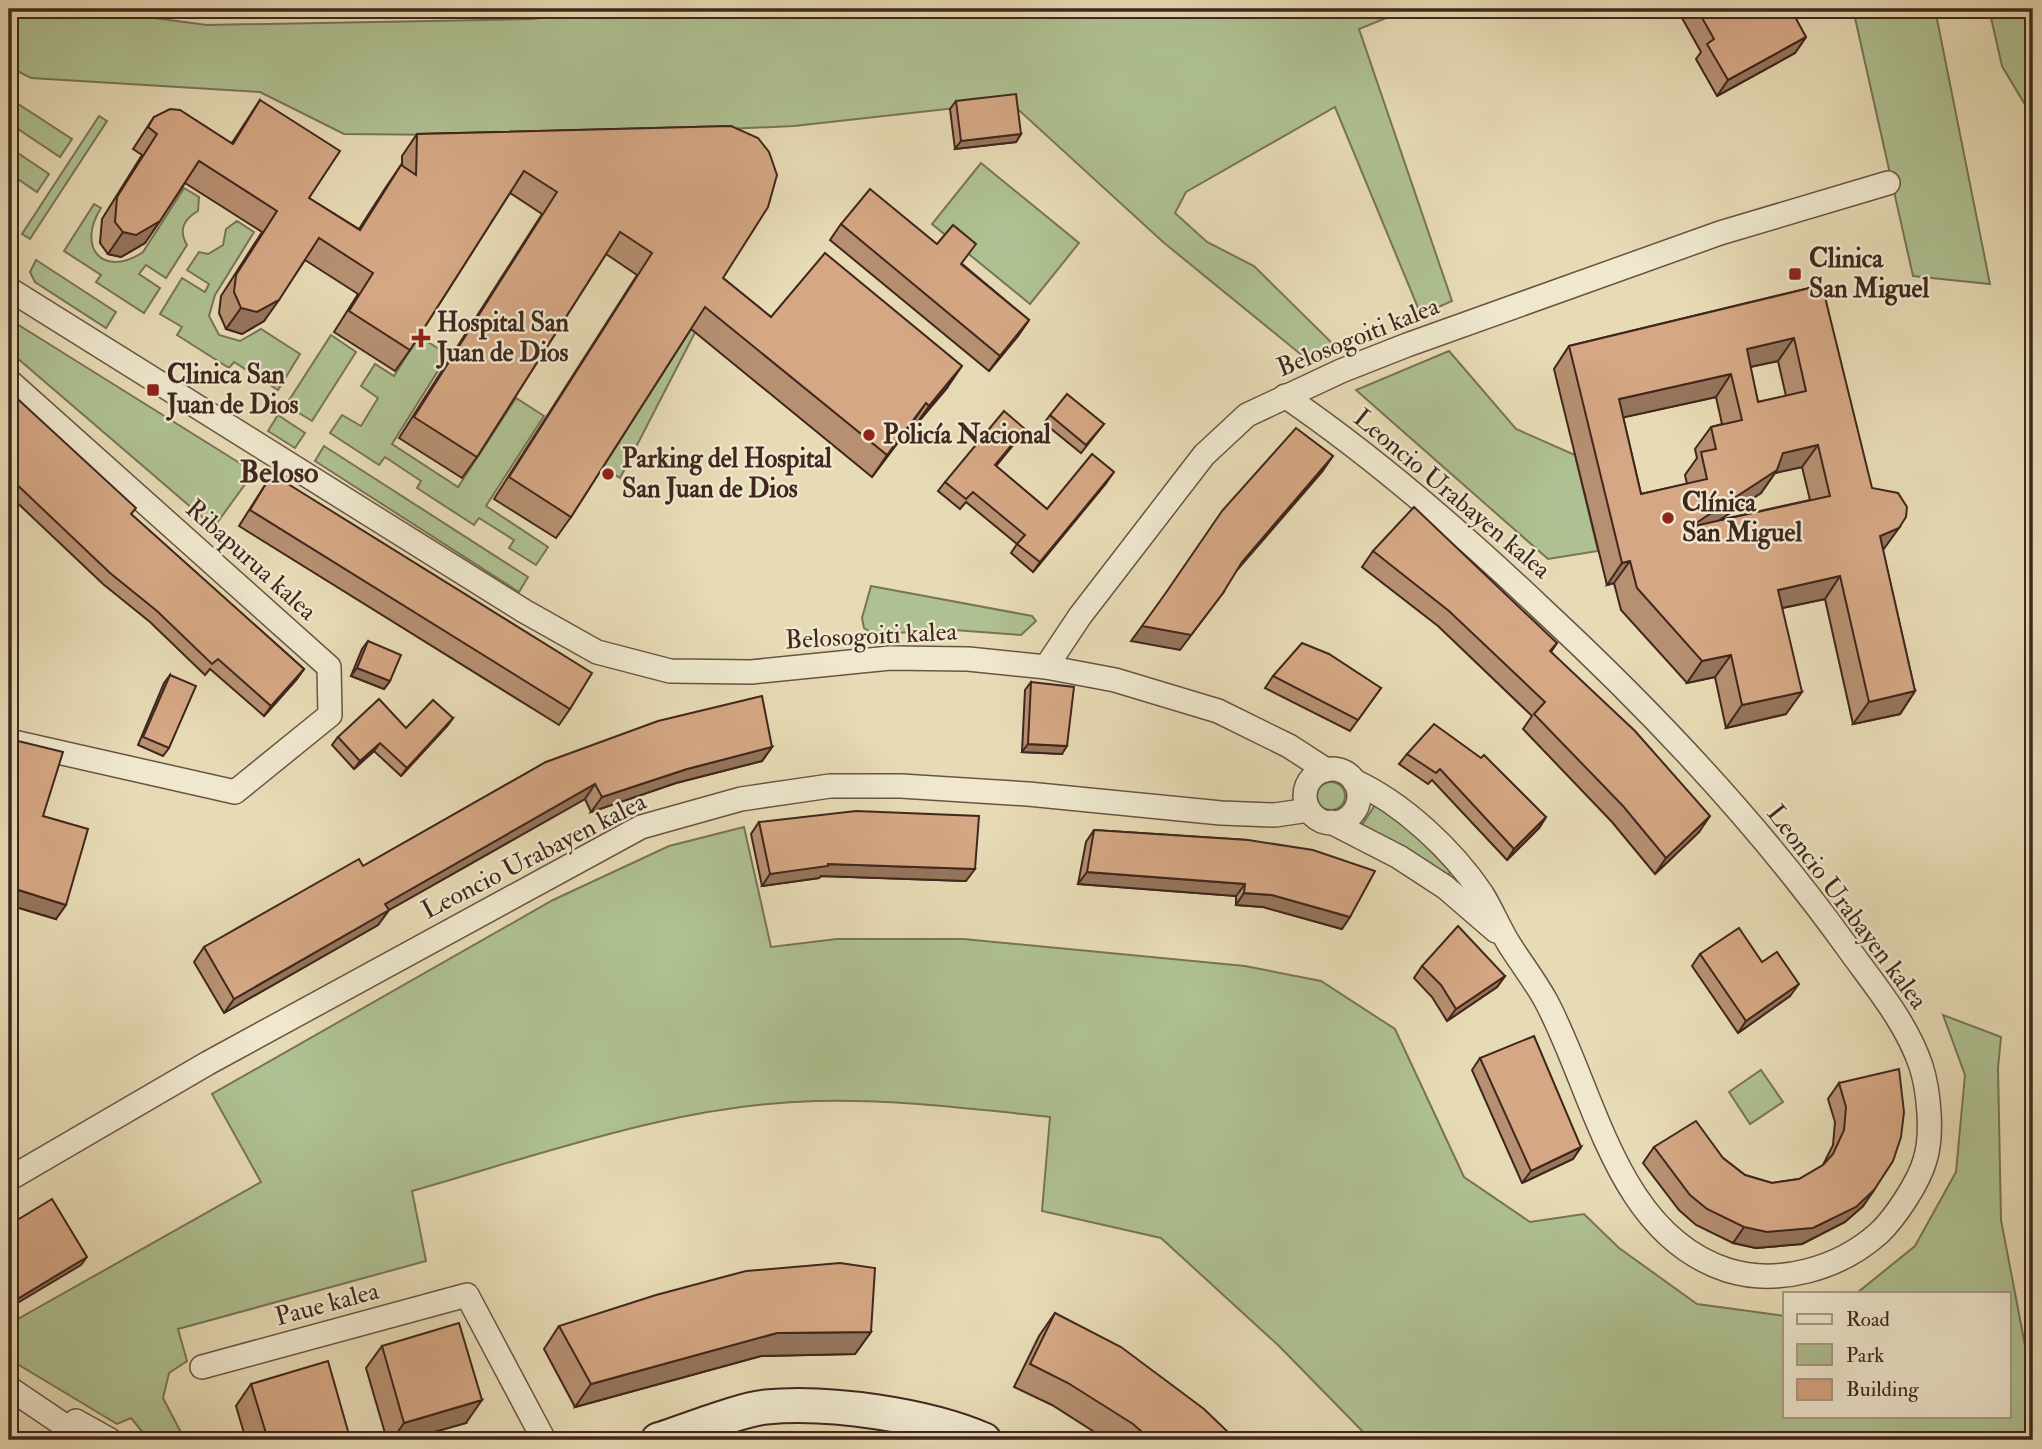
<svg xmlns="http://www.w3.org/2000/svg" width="2042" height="1449" font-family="'IM FELL Double Pica',serif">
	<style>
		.green { fill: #afc192; stroke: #787458; stroke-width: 2 }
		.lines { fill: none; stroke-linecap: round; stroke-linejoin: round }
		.street-casing { stroke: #6a5343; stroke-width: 26 }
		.secondary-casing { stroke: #40261d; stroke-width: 37 }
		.street { stroke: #efe8cf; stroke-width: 23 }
		.secondary { stroke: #efe8cf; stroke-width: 33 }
		.wall { fill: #b79072; stroke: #40261d; stroke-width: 2; fill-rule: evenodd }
		.shaded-wall { fill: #95755c; stroke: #40261d; stroke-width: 2 }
		.building { fill: #d5a784; stroke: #40261d; stroke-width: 2; fill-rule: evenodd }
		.poi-dot { fill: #8f2418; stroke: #efe8cf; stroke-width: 2.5 }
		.labels { text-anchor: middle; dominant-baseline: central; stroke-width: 5; stroke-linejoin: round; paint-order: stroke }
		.poi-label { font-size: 26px; font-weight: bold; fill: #40261d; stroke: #efe8cf; text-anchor: start }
		.street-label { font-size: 26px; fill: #40261d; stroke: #efe8cf }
		.quarter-label { font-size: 30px; font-weight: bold; fill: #40261d; stroke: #efe8cf }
	</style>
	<rect width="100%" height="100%" fill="#e7dbb5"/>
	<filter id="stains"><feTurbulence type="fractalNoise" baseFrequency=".00286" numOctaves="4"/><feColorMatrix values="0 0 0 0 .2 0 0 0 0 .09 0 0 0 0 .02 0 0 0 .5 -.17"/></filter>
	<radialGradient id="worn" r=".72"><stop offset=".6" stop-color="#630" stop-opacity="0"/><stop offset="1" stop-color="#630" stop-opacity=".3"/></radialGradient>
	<!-- green -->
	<g class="green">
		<path d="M9,9H86L207,25L532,19L622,9H1408L1359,29L1452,301L1421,315L1335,107L1186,192L1175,213L1207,242L1254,266L1336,347L1304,357L1163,242L1010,102L794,126L570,136L344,134L260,92L31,78L9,67Z"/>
		<path d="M1853,9H1935L1990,284L1913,276Z"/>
		<path d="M1989,9H2033V118L2002,66Z"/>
		<path d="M9,98L72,139L60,157L9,123Z"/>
		<path d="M99,116L107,121L30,239L22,234Z"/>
		<path d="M9,147L49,174L37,192L9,173Z"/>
		<path d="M981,163L1079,243L1030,304L932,224Z"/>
		<path d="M184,188L199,197L198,211C184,219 178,230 187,245L166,278L146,265L139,274L160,288L144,313L96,282L101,275L64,251L94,204L101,208C76,247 103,279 143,252Z"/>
		<path d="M237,221L254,232L215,295L209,316L219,335L240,341L261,329L300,354L278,390L234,362L229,368L177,335L182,327L160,314L182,278L205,292L209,284L187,270L199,252L208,254L223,245L226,229Z"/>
		<path d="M36,260L116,312L106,328L35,282L30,272Z"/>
		<path d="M699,314L703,317L620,478L602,466Z"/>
		<path d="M9,319L254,472L214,527L9,351Z"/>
		<path d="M331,335L356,352L312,421L286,405Z"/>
		<path d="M419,336L448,355L392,444L458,487L516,398L544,416L486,506L548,547L536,565L509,548L514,540L479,518L474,525L417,488L421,481L385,457L379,465L330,433L342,415L361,426L378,398L361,386L375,364L394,376Z"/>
		<path d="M1449,351L1516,429L1575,455L1598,551L1548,559L1356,390Z"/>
		<path d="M278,415L305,433L295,448L268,431Z"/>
		<path d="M324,446L528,577L519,592L315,461Z"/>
		<path d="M871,586L1032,616L1036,621L1021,635L954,630L873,634L864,628L862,618Z"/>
		<circle cx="1331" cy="796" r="14"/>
		<path d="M1375,805L1406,825L1450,871L1448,878L1360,828Z"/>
		<path d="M744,827L771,947L837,939H963L1245,966L1321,981L1395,1029L1464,1177L1530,1222L1584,1214L1619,1248L1697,1304L1785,1316V1416H2009V1293H1857L1915,1246L1956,1172L1965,1075L1943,1015L2001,1037L1998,1068L2001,1220L2033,1387V1440H1371L1279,1346L1161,1238L1042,1211L1050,1117C973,1109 894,1099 816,1101C678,1104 543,1154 412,1191L426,1261L178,1329L187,1361L169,1373L163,1398L185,1440H149L131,1418L117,1424L9,1359V1324L261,1182L212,1094L553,900L669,846Z"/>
		<path d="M1761,1070L1783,1102L1750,1124L1729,1092Z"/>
	</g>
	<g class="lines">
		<defs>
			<g id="street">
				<path d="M9,289L524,611L597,652L670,671L751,672L890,658L968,659L1046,667L1115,680L1218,711L1289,746L1326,770"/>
				<path d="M9,381L329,667L330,715L235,792L9,741"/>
				<path d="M1285,396C1377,459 1462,533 1543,610C1653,712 1757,822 1845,944C1872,982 1906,1021 1921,1066C1929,1091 1933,1135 1925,1160C1919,1182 1895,1218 1879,1233C1839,1269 1778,1286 1727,1270C1616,1234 1595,1093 1546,1001C1535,981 1521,963 1509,944C1499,928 1492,910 1482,894C1452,849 1402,803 1354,781"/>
				<path d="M1046,667L1080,616L1204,455L1247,415L1341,371L1407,345L1720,233L1888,183"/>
				<circle cx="1332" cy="796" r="27"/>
				<path d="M1331,822L1399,857L1445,887L1496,931"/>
				<path d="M9,1179L208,1063L641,827L741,799L830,786H901L1028,794L1221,813L1275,815L1309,810"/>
				<path d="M202,1367L467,1295L544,1440"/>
				<path d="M9,1388L86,1440"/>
				<path d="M76,1421L110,1440"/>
			</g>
			<path id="secondary" d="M658,1440C687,1431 738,1410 766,1407C829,1401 926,1415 984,1440"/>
		</defs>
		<!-- street casing -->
		<use href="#street" class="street-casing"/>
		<!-- secondary casing -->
		<use href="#secondary" class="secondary-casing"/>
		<!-- street -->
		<use href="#street" class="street"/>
		<!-- secondary -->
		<use href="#secondary" class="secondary"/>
	</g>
	<!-- wall -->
	<g class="wall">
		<path d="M1677,9H1802L1796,20L1806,37L1795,53L1717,96L1696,59L1701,52Z"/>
		<path d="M260,100L309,198L359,229L386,187L401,165L402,166V156L417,134L731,126L723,278L771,317L947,388L914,427L911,425L872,477L691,329L571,517L556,538L494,499L637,275L606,254L477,457L462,478L399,438L542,214L510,193L410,350L395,371L334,332L358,294L305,260L264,321L242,334L226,329L219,313L221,296L262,232L185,183L145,243L121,257L108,254L100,243L102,219L142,155L133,149L154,117L232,143Z"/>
		<path d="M956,101L1021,134L1016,142L955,149L950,109Z"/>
		<path d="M841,224L962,264L1029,320L1018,336L989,371L830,240Z"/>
		<path d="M1822,285L1915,691L1900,714L1853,724L1825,599L1782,608L1786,714L1726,728L1715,677L1687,683L1621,610L1614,583L1607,585L1554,369L1569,346ZM1778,361L1786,396L1758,402L1750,367ZM1716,397L1722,424L1711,427L1695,449L1697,458L1685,475L1687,484L1641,494L1623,417ZM1802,467L1810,500L1719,520L1761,493L1775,473Z"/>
		<path d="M9,391L132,515L304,669L296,680L264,716L210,669L205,675L150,622L103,584L9,495Z"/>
		<path d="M1050,415L1104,424L1081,453L1044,423Z"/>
		<path d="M1018,439L996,466L1047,509L1107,482L1033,572L1011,553L1017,544L966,502L960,509L938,491L945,482Z"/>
		<path d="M272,474L570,709L559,725L239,526Z"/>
		<path d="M1373,551L1557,643L1551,652L1699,832L1655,874L1612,822L1523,729L1532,716L1438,626L1362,567Z"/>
		<path d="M368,641L390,681L384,689L351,676L362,649Z"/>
		<path d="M170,675L169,748L163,756L138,745L164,683Z"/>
		<path d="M1273,676L1381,688L1350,731L1265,688Z"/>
		<path d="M1031,682L1062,754L1022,752L1025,690Z"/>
		<path d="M453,718L447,726L401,776L374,751L354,769L332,745L338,737L406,728Z"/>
		<path d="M18,741L43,816L56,919L9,905V755Z"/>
		<path d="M772,747L762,761L676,783L591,812L585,799L389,910L378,925L224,1013L194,962L204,947L363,866L546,762Z"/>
		<path d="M1407,754L1546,817L1539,828L1507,860L1432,780L1428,784L1399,764Z"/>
		<path d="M759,822L966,881L821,876L819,878L762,886L751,834Z"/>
		<path d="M1094,830L1248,840L1342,929L1263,907L1236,905V896L1078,884L1086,842Z"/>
		<path d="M1700,954L1762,962L1790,996L1738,1033L1692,966Z"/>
		<path d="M1422,966L1505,976L1497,987L1447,1021L1432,997L1414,978Z"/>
		<path d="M1480,1058L1581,1147L1573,1159L1522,1183L1472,1070Z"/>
		<path d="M1839,1083L1874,1190L1863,1206L1845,1222L1802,1244L1756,1248L1733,1243L1696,1225L1679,1210L1643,1163L1654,1147L1723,1158L1745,1175L1772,1183L1799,1179L1823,1165L1833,1145L1835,1122L1828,1099Z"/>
		<path d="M1055,1313L1228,1440H1107L1052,1405L1014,1387L1039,1336Z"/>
		<path d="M559,1326L871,1332L855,1354L761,1356L575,1407L544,1349Z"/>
		<path d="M382,1346L466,1423L406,1440H387L366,1368Z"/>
		<path d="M251,1384L350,1438L349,1440H246L236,1406Z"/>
	</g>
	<!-- shaded-wall -->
	<g class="shaded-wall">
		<path d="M1803,10L1792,26L1794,15Z"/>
		<path d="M1806,37L1795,53L1717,96L1728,80Z"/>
		<path d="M1021,134L1016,142L955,149L961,141Z"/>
		<path d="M160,221L145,243L121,257L108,254L123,232Z"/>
		<path d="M279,300L264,321L242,334L226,329L241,308Z"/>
		<path d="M1029,320L1018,336L989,371L1000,356Z"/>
		<path d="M1794,338L1778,361L1731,371L1747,349Z"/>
		<path d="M962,366L947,388L914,427L929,406Z"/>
		<path d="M1731,374L1716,397L1603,422L1619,399Z"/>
		<path d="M926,403L911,425L872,477L887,455Z"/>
		<path d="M1025,429L1018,439L988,475L995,465Z"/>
		<path d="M1818,445L1802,467L1775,473L1761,493L1675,549L1690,527L1783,453Z"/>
		<path d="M1333,456L1322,472L1231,577L1242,562Z"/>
		<path d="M1114,472L1107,482L1033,572L1040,562Z"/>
		<path d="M1899,528L1883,550L1880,536Z"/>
		<path d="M1630,561L1614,583L1607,585L1622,563Z"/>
		<path d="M1840,576L1825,599L1763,612L1778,590Z"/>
		<path d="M1223,593L1180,650L1131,641L1142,626Z"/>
		<path d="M1731,655L1715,677L1687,683L1702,661Z"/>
		<path d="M357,668L390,681L384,689L351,676Z"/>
		<path d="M304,669L296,680L264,716L271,706Z"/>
		<path d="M1915,691L1900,714L1853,724L1869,702Z"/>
		<path d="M1802,692L1786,714L1726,728L1742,705Z"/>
		<path d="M453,718L447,726L401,776L407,768Z"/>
		<path d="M380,743L374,751L354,769L360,761Z"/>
		<path d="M1028,744L1067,746L1062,754L1022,752Z"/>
		<path d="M772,747L762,761L676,783L591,812L602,797L687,769Z"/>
		<path d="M595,784L585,799L375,918L385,904Z"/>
		<path d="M1710,816L1699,832L1655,874L1666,858Z"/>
		<path d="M1546,817L1539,828L1507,860L1514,849Z"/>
		<path d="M828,864L975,869L966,881L821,876L819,878L762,886L770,874Z"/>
		<path d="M1087,872L1245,884L1236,896L1078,884Z"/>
		<path d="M9,887L66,905L56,919L9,905Z"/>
		<path d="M1244,893L1272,895L1350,917L1342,929L1263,907L1236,905Z"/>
		<path d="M389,910L378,925L224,1013L234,999Z"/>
		<path d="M1505,976L1497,987L1447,1021L1456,1009Z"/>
		<path d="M1799,984L1790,996L1738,1033L1746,1021Z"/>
		<path d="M1581,1147L1573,1159L1522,1183L1531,1171Z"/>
		<path d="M1874,1190L1863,1206L1845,1222L1802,1244L1756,1248L1733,1243L1744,1227Z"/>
		<path d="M87,1257L81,1265L9,1308V1304Z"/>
		<path d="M871,1332L855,1354L761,1356L575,1407L591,1384L777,1333Z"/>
		<path d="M482,1400L466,1423L406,1440H392L404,1423Z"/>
	</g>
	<!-- building -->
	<g class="building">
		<path d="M1697,9H1802L1803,10L1794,15L1806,37L1728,80L1707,44L1714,39Z"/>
		<path d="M1016,94L1021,134L961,141L956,101Z"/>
		<path d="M260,100L340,151L309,198L360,230L401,165L416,175L417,134L731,126L758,138L769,152L777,175L768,207L723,278L771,317L825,253L962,366L929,406L926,403L887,455L705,307L571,517L509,477L652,253L620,232L477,457L414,417L557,192L524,171L410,350L349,311L373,273L319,238L279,300L257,312L241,308L234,292L236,275L277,211L199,161L160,221L136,235L123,232L115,222L117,197L157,134L148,127L154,117L170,109L180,110L233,144Z"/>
		<path d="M870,189L937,244L953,225L976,244L961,264L1029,320L1000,356L841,224Z"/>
		<path d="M1822,285L1872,488L1898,493L1907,507L1906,517L1899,528L1880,536L1915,691L1869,702L1840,576L1778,590L1802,692L1742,705L1731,655L1702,661L1637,588L1630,561L1622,563L1569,346ZM1794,338L1806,391L1758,402L1747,349ZM1731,374L1742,420L1711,427L1716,449L1701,452L1707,479L1641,494L1619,399ZM1818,445L1830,496L1690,527L1777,470L1783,453Z"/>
		<path d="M9,391L136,508L131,514L304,669L271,706L218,659L212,664L157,611L110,573L9,477Z"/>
		<path d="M1067,394L1104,424L1086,445L1050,415Z"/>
		<path d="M1004,411L1025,429L995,465L1047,509L1092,454L1114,472L1040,562L1017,544L1025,535L973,492L966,499L945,482Z"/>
		<path d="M1296,428L1333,456L1242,562L1223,593L1191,635L1142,626L1165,594L1222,511Z"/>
		<path d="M272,474L592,673L570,709L250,510Z"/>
		<path d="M1414,507L1557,643L1550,651L1635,731L1710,816L1666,858L1623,806L1534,714L1545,702L1449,611L1373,551Z"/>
		<path d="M368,641L401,655L390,681L357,668Z"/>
		<path d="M1302,643L1329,654L1381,688L1358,720L1273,676Z"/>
		<path d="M170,675L196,686L169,748L143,737Z"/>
		<path d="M1031,682L1074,687L1067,746L1028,744Z"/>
		<path d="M762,696L772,747L687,769L602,797L595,784L385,904L389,910L234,999L204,947L359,859L363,866L546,762L658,721Z"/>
		<path d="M379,699L406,728L433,700L453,718L407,768L380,743L360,761L338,737Z"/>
		<path d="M1434,724L1481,758L1484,755L1546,817L1514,849L1440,769L1436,773L1407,754Z"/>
		<path d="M18,741L63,752L43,816L88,829L66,905L9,887V770Z"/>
		<path d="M856,811L979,816L975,869L828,864V866L770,874L759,822Z"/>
		<path d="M1094,830L1248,840L1313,850L1375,871L1350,917L1272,895L1244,893L1245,884L1087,872Z"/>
		<path d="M1458,926L1505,976L1456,1009L1441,985L1422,966Z"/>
		<path d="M1739,928L1762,962L1777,952L1799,984L1746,1021L1700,954Z"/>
		<path d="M1534,1036L1581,1147L1531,1171L1480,1058Z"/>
		<path d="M1899,1069L1904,1112L1901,1137L1893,1161L1874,1190L1856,1207L1813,1228L1767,1232L1744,1227L1707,1209L1690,1195L1654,1147L1696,1121L1723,1158L1745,1175L1772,1183L1799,1179L1823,1165L1833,1154L1844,1130L1846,1107L1839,1083Z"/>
		<path d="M52,1199L87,1257L9,1304V1225Z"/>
		<path d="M840,1263L875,1268L871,1332L777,1333L591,1384L559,1326L656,1295L746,1271Z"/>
		<path d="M1055,1313L1121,1347L1204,1409L1231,1435L1226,1440H1151L1133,1424L1068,1383L1030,1364Z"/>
		<path d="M459,1323L482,1400L404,1423L382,1346Z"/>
		<path d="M328,1361L350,1438L344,1440H268L251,1384Z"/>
		<path d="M9,1398L13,1401L9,1408Z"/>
	</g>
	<!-- markers -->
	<g class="poi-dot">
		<rect x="1788" y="267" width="14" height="14" rx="3.5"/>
		<path d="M417.5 327.5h7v7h7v7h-7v7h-7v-7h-7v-7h7z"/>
		<rect x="146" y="383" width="14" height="14" rx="3.5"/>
		<circle cx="869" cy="435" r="7"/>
		<circle cx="608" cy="474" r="7"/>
		<circle cx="1668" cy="518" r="7"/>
	</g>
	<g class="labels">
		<!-- poi labels -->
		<g class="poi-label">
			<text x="1809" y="259">Clinica<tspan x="1809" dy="30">San Miguel</tspan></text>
			<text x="437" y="323">Hospital San<tspan x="437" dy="30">Juan de Dios</tspan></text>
			<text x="167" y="375">Clinica San<tspan x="167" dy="30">Juan de Dios</tspan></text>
			<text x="883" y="435">Policía Nacional</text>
			<text x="622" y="459">Parking del Hospital<tspan x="622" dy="30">San Juan de Dios</tspan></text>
			<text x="1682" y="503">Clínica<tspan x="1682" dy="30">San Miguel</tspan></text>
		</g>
		<!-- street labels -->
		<g class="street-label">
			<text transform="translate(1358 337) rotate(-22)">Belosogoiti kalea</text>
			<text transform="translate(1452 494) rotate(40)">Leoncio Urabayen kalea</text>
			<text transform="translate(251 560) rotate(42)">Ribapurua kalea</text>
			<text transform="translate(871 636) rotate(-3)">Belosogoiti kalea</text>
			<text transform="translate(534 856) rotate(-27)">Leoncio Urabayen kalea</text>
			<text transform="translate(1847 907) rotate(53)">Leoncio Urabayen kalea</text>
			<text transform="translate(327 1304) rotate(-15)">Paue kalea</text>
		</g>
		<!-- quarter labels -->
		<g class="quarter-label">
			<text x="279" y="472">Beloso</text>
		</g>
	</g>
	<!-- margin -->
	<rect width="2042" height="1449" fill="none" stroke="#e7dbb5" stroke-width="35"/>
	<rect x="10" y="10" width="2021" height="1428" fill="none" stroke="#40261d" stroke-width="3.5"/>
	<rect x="18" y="18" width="2007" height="1414" fill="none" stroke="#40261d" stroke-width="2"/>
	<!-- legend -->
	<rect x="1783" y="1292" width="228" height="126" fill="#efe8cf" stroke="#a99a88" stroke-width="2"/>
	<rect x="1797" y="1314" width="35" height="10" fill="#efe8cf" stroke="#a99a88" stroke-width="2"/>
	<text x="1846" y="1326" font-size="21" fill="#40261d">Road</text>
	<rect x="1797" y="1344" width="35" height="21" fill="#afc192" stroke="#a99a88" stroke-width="2"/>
	<text x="1846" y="1362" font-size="21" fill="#40261d">Park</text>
	<rect x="1797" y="1379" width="35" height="21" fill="#d5a784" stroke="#a99a88" stroke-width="2"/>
	<text x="1846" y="1396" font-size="21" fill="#40261d">Building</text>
	<rect width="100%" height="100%" filter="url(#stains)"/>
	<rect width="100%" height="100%" fill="url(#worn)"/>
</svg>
